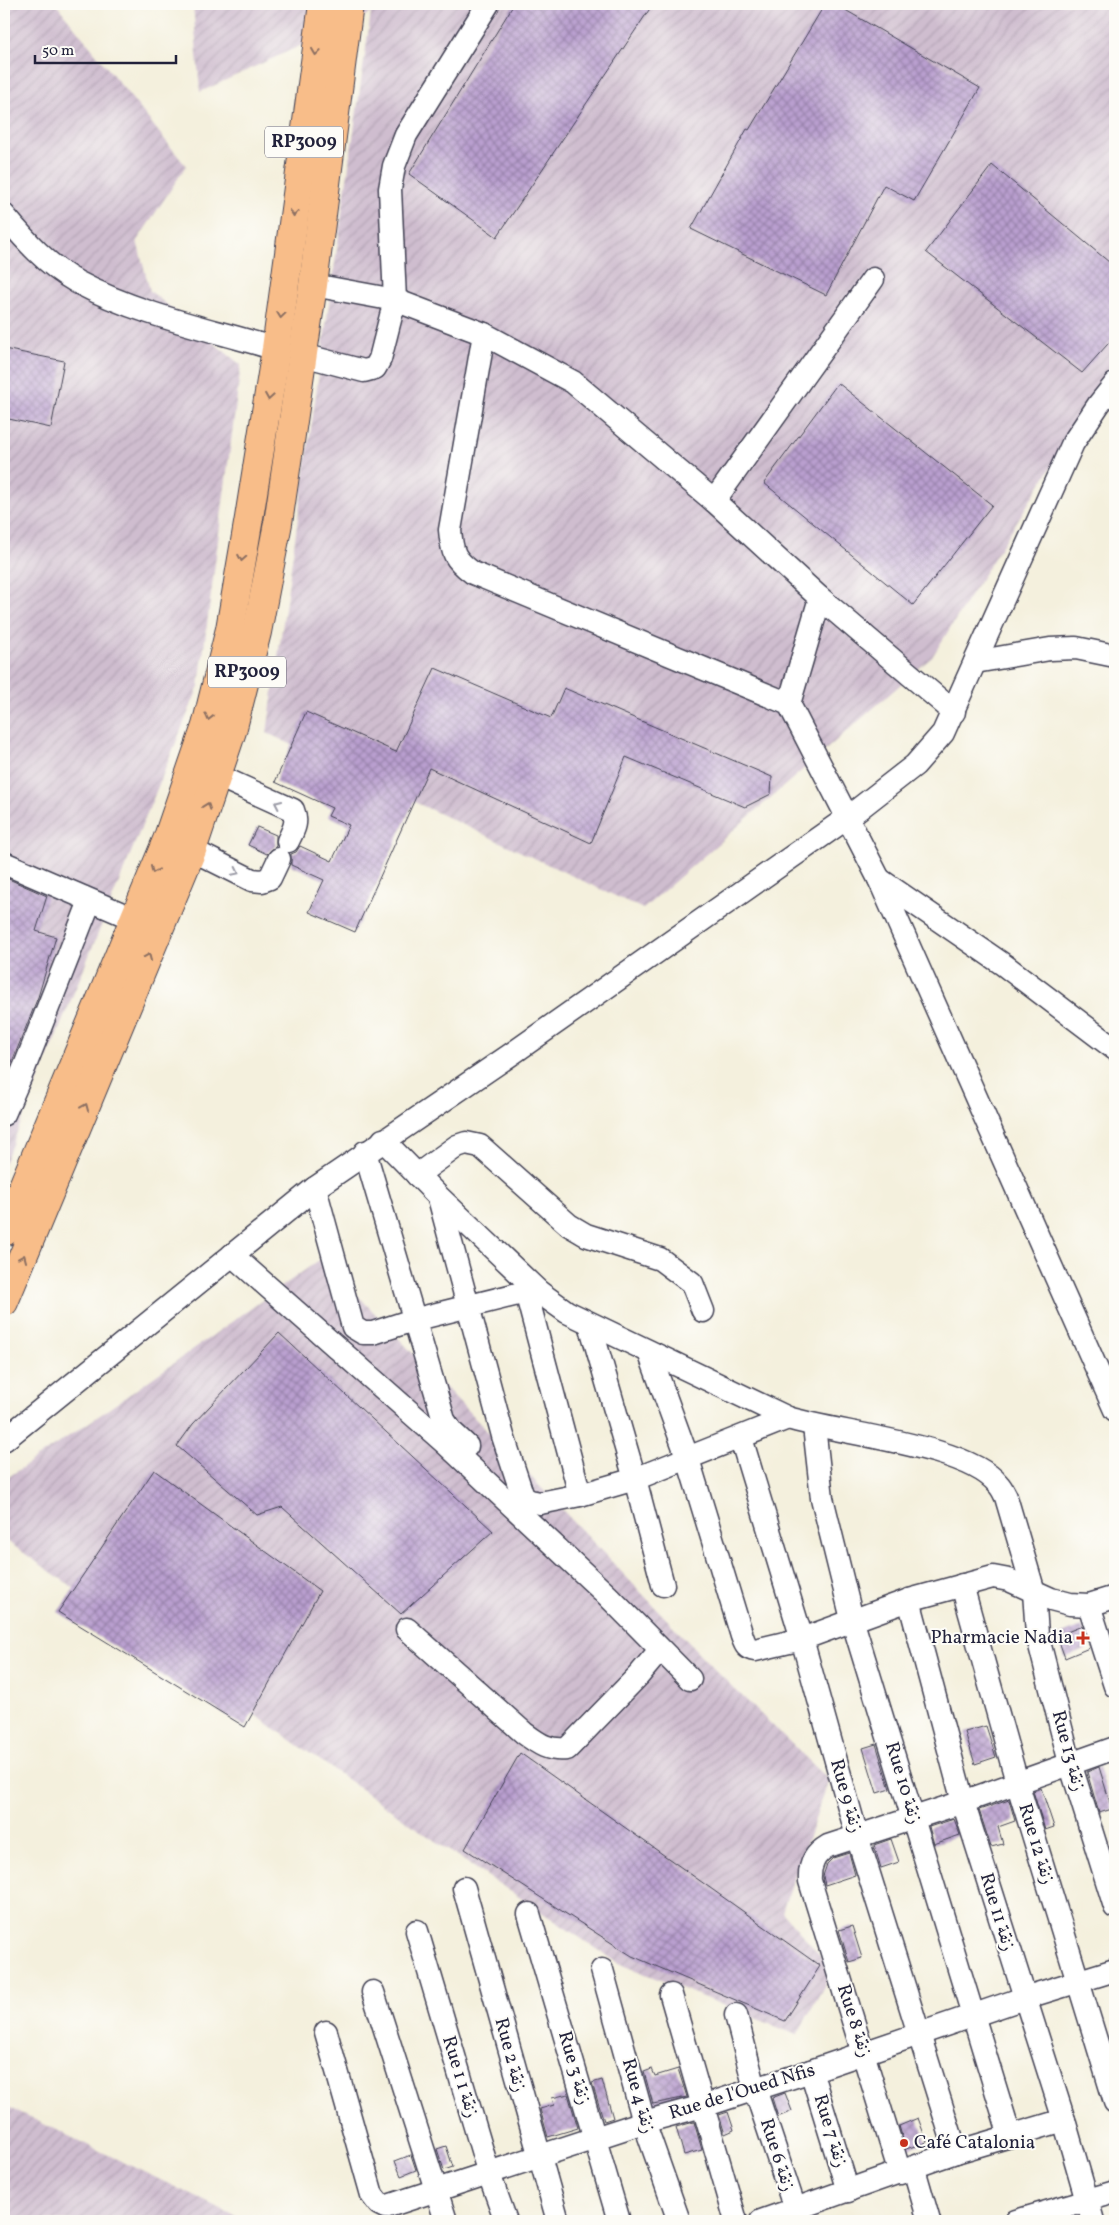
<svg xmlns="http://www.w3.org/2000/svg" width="1119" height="2225" font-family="Vollkorn,Amiri,serif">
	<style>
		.industrial { fill: url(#industrial-furrows) }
		.building { fill: url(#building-cross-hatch) }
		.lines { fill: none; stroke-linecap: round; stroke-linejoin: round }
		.minor-casing { stroke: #424153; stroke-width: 25 }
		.major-casing { stroke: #424153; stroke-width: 30 }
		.minor { stroke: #fff; stroke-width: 22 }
		.major { stroke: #f8bd89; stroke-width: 28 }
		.oneway { stroke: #8d7062 }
		.oneway2 { stroke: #9c9ca7 }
		.poi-dot { fill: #c8321e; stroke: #fdfcf7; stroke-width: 2 }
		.labels { text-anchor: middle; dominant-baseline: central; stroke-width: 4; stroke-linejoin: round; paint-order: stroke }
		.shield { fill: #fdfcf7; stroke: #646373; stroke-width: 1 }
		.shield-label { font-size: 18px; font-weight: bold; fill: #22223b }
		.poi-label { font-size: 19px; fill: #22223b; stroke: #fdfcf7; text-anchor: end }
		.street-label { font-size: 19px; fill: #22223b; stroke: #fdfcf7 }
	</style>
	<defs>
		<pattern id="industrial-furrows" width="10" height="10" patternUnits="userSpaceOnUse" patternTransform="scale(1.25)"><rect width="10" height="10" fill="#cfbdcf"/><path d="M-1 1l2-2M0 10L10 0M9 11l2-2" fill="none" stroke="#b1a2b3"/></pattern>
		<pattern id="building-cross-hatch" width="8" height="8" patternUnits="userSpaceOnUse" patternTransform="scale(1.25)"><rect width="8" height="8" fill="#b99fcf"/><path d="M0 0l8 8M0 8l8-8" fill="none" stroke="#9681a9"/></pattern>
	</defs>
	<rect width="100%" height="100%" fill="#fdfcf7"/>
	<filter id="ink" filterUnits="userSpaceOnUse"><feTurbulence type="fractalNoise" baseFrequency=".02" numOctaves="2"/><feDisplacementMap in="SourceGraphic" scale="10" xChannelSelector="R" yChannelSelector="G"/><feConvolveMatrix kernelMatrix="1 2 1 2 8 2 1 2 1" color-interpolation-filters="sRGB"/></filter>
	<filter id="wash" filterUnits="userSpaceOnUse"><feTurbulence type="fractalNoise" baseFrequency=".0096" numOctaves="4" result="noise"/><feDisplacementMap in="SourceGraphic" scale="20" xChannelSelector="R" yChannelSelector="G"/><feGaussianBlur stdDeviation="1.12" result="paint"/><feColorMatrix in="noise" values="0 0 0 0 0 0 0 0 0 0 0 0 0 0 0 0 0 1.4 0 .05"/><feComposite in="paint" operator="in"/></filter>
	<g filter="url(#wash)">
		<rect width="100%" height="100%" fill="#f4f0dd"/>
		<!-- industrial -->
		<g class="industrial">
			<path d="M4,4H56L186,166L137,241L150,291L241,365L199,686L4,1164Z"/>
			<path d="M193,4H1115V365L932,657L643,909L267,733L371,13L200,92Z"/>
			<path d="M322,1258L716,1671L829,1780L782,1912L833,1970L797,2035L618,1963L445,1848L4,1539V1480L103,1413Z"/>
			<path d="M4,2105L246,2221H4Z"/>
		</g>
		<g id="blocks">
			<!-- building -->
			<g class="building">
				<path d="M514,4H653L497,237L409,174Z"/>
				<path d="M825,4H835L980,88L914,201L884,185L826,295L691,229L747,129L749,130Z"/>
				<path d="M992,165L1115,267V336L1082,373L926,252Z"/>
				<path d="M4,349L64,361L51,428L4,418Z"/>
				<path d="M838,383L992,505L913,605L764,483Z"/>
				<path d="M435,668L551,718L564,688L772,777L771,794L745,807L626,757L591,843L429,768L355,932L309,912L324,880L291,865V854L296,852L300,846L332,861L349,825L328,816L332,808L275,782L306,712L396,752Z"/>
				<path d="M257,827L276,835V846L267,854L248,845Z"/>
				<path d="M4,877L47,896L36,931L56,937L38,997L4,1082Z"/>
				<path d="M279,1333L493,1531L401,1614L282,1507L257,1515L177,1446L193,1424Z"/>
				<path d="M154,1470L320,1591L245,1727L58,1612Z"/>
				<path d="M1082,1626L1089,1648L1065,1658L1057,1636Z"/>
				<path d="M986,1726L996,1757L975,1764L965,1732Z"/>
				<path d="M876,1744L890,1789L877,1793L863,1748Z"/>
				<path d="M520,1753L820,1966L785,2021L632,1956L465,1849Z"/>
				<path d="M1099,1767L1112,1809L1099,1813L1087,1772Z"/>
				<path d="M1041,1788L1054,1827L1045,1830L1033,1791Z"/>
				<path d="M1009,1800L1015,1821L998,1827L1003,1844L991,1847L979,1810Z"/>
				<path d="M954,1819L960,1835L934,1844L929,1827Z"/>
				<path d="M891,1839L899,1862L881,1868L874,1845Z"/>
				<path d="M849,1853L855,1875L825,1885L823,1876L827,1864L833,1858Z"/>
				<path d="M852,1926L862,1958L849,1962L839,1930Z"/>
				<path d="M652,2069L655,2076L678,2069L687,2097L653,2104L644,2072Z"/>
				<path d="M602,2080L613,2118L604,2121L592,2083Z"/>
				<path d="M785,2093L792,2111L778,2117L772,2098Z"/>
				<path d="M568,2094L578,2128L548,2137L540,2109L554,2105L552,2098Z"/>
				<path d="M728,2112L734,2130L725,2134L719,2115Z"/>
				<path d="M918,2118L927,2142L906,2149L899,2126Z"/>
				<path d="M694,2122L702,2150L684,2155L676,2127Z"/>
				<path d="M446,2146L453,2167L444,2170L437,2149Z"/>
				<path d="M411,2155L416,2170L401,2176L395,2161Z"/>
			</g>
		</g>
	</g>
	<g filter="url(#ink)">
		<use href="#blocks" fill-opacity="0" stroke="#424153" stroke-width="1"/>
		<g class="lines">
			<defs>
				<g id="minor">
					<path d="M4,215C25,240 48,266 77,282C139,315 210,329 276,349"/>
					<path d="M313,285L395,300L484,334L573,382L714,501L820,598L954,712"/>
					<path d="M484,334L450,530C452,553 454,559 473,573L789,704L879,879L1115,1410"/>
					<path d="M303,355L364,371L375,368L380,359L395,300L390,189L394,166L406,135L488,4"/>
					<path d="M714,501L873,279"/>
					<path d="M975,662L1050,649L1076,648L1115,656"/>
					<path d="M789,704L820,598"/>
					<path d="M218,776L293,810C298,822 294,829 288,841"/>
					<path d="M192,850L252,880L262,881L270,878L279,859"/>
					<path d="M4,863L134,919"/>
					<path d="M879,879L1004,965L1115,1049"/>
					<path d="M4,1114L25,1066L90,901"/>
					<path d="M383,1140L439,1197L539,1292L567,1312L788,1418C839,1434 967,1445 998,1484C1002,1488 1004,1493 1006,1497L1034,1592L1037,1634L1070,1763L1115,1907"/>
					<path d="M365,1152L444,1420L452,1432L467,1446"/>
					<path d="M417,1175L457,1146L466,1143L480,1146L569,1225L586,1235L660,1259L692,1283L703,1311"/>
					<path d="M315,1188L353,1327L363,1333H373L413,1320L526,1292H539"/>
					<path d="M439,1198L503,1436L523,1497L530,1501L540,1503L580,1495L635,1479L788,1418"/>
					<path d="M232,1255L446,1444L607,1595L690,1679"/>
					<path d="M526,1292L580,1495"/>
					<path d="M590,1324L635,1479L663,1585"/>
					<path d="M649,1352L688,1459L742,1636C745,1644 746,1649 755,1650L802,1639L909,1600L993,1577L1009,1580L1051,1599L1070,1604L1089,1605L1115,1597"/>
					<path d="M814,1426L822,1498L852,1619L1010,2136"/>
					<path d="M741,1438L802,1639L857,1836L956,2152"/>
					<path d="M4,1440L315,1188L513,1053L847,818L915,765L943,733L1073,443L1099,404L1115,384"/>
					<path d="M962,1585L1017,1782L1115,2102"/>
					<path d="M909,1600L963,1802L1064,2120L1093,2221"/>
					<path d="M1089,1605L1115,1686"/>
					<path d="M407,1629L524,1733C539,1744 548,1751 567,1749L639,1675L660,1650"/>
					<path d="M464,1888L558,2221"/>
					<path d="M529,1914L619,2221"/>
					<path d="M417,1931L489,2174L506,2221"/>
					<path d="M602,1970L644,2122L679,2221"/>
					<path d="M373,1992L446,2221"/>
					<path d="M671,1995L736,2221"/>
					<path d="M736,2015L755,2089L795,2209"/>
					<path d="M326,2032L372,2195L379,2204L385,2207L644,2122L703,2106L811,2071L1024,1998L1115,1970"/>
					<path d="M811,2071L848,2191"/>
					<path d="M914,2169L929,2221"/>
					<path d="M900,2173L810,1881C809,1865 814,1854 828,1846L963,1802L1115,1748"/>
					<path d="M761,2221L956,2152L1064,2120"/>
					<path d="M1016,2221L1115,2192"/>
				</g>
				<g id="major">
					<path d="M4,1232L167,840L206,726L230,629L249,518L276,349L323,4"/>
					<path d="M4,1302L192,850L232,731L257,632L278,523L313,285L349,4"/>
				</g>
			</defs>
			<!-- minor casing -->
			<use href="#minor" class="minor-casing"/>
			<!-- major casing -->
			<use href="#major" class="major-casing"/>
			<!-- minor -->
			<use href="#minor" class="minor"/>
			<!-- major -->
			<use href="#major" class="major"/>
		</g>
		<!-- one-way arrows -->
		<defs><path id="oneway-chevron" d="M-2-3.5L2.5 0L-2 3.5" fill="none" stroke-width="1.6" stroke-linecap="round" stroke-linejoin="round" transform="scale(1.25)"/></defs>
		<g class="oneway">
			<use href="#oneway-chevron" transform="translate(316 52) rotate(98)"/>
			<use href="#oneway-chevron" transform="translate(294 213) rotate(98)"/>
			<use href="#oneway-chevron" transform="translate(281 315) rotate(97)"/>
			<use href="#oneway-chevron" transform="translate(269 397) rotate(99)"/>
			<use href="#oneway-chevron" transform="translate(242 558) rotate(100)"/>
			<use href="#oneway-chevron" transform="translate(209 717) rotate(104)"/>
			<use href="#oneway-chevron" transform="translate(207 806) rotate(-71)"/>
			<use href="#oneway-chevron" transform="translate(154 870) rotate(113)"/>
			<use href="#oneway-chevron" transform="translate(148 957) rotate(-67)"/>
			<use href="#oneway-chevron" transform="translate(85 1107) rotate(-67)"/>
			<use href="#oneway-chevron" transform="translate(23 1258) rotate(-67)"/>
		</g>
		<g class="oneway2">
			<use href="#oneway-chevron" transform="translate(278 804) rotate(-155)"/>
			<use href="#oneway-chevron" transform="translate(236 872) rotate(26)"/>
		</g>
	</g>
	<!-- markers -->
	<g class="poi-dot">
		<path d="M1080.5 1630.5h5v5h5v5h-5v5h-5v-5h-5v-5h5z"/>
		<circle cx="904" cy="2143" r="5"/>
	</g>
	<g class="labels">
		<!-- shield labels -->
		<g class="shield">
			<rect x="265" y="126.5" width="78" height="31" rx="4"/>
			<rect x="208" y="656.5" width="78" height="31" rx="4"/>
		</g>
		<g class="shield-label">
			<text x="304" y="142">RP3009</text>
			<text x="247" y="672">RP3009</text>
		</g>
		<!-- poi labels -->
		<g class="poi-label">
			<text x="1073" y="1638">Pharmacie Nadia</text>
			<text x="914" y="2143" text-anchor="start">Café Catalonia</text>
		</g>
		<!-- street labels -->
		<g class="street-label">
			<text transform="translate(1068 1751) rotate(75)">Rue 13 زنقة</text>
			<text transform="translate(903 1783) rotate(73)">Rue 10 زنقة</text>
			<text transform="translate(846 1796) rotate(74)">Rue 9 زنقة</text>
			<text transform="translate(1036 1844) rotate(73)">Rue 12 زنقة</text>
			<text transform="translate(997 1912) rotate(73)">Rue 11 زنقة</text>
			<text transform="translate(854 2021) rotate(72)">Rue 8 زنقة</text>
			<text transform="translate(510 2055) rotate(75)">Rue 2 زنقة</text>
			<text transform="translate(574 2068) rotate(74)">Rue 3 زنقة</text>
			<text transform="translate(460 2077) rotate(73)">Rue 1 زنقة 1</text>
			<text transform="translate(742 2092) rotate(-17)">Rue de l'Oued Nfis</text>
			<text transform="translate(638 2096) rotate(74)">Rue 4 زنقة</text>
			<text transform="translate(830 2131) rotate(73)">Rue 7 زنقة</text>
			<text transform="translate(777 2155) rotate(72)">Rue 6 زنقة</text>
		</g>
	</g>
	<!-- margin -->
	<rect width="1119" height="2225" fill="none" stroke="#fdfcf7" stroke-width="20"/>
	<!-- scale -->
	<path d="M35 55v8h141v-8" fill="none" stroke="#22223b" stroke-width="2.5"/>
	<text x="42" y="55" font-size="15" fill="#22223b" stroke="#fdfcf7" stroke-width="4" paint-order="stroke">50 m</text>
</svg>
